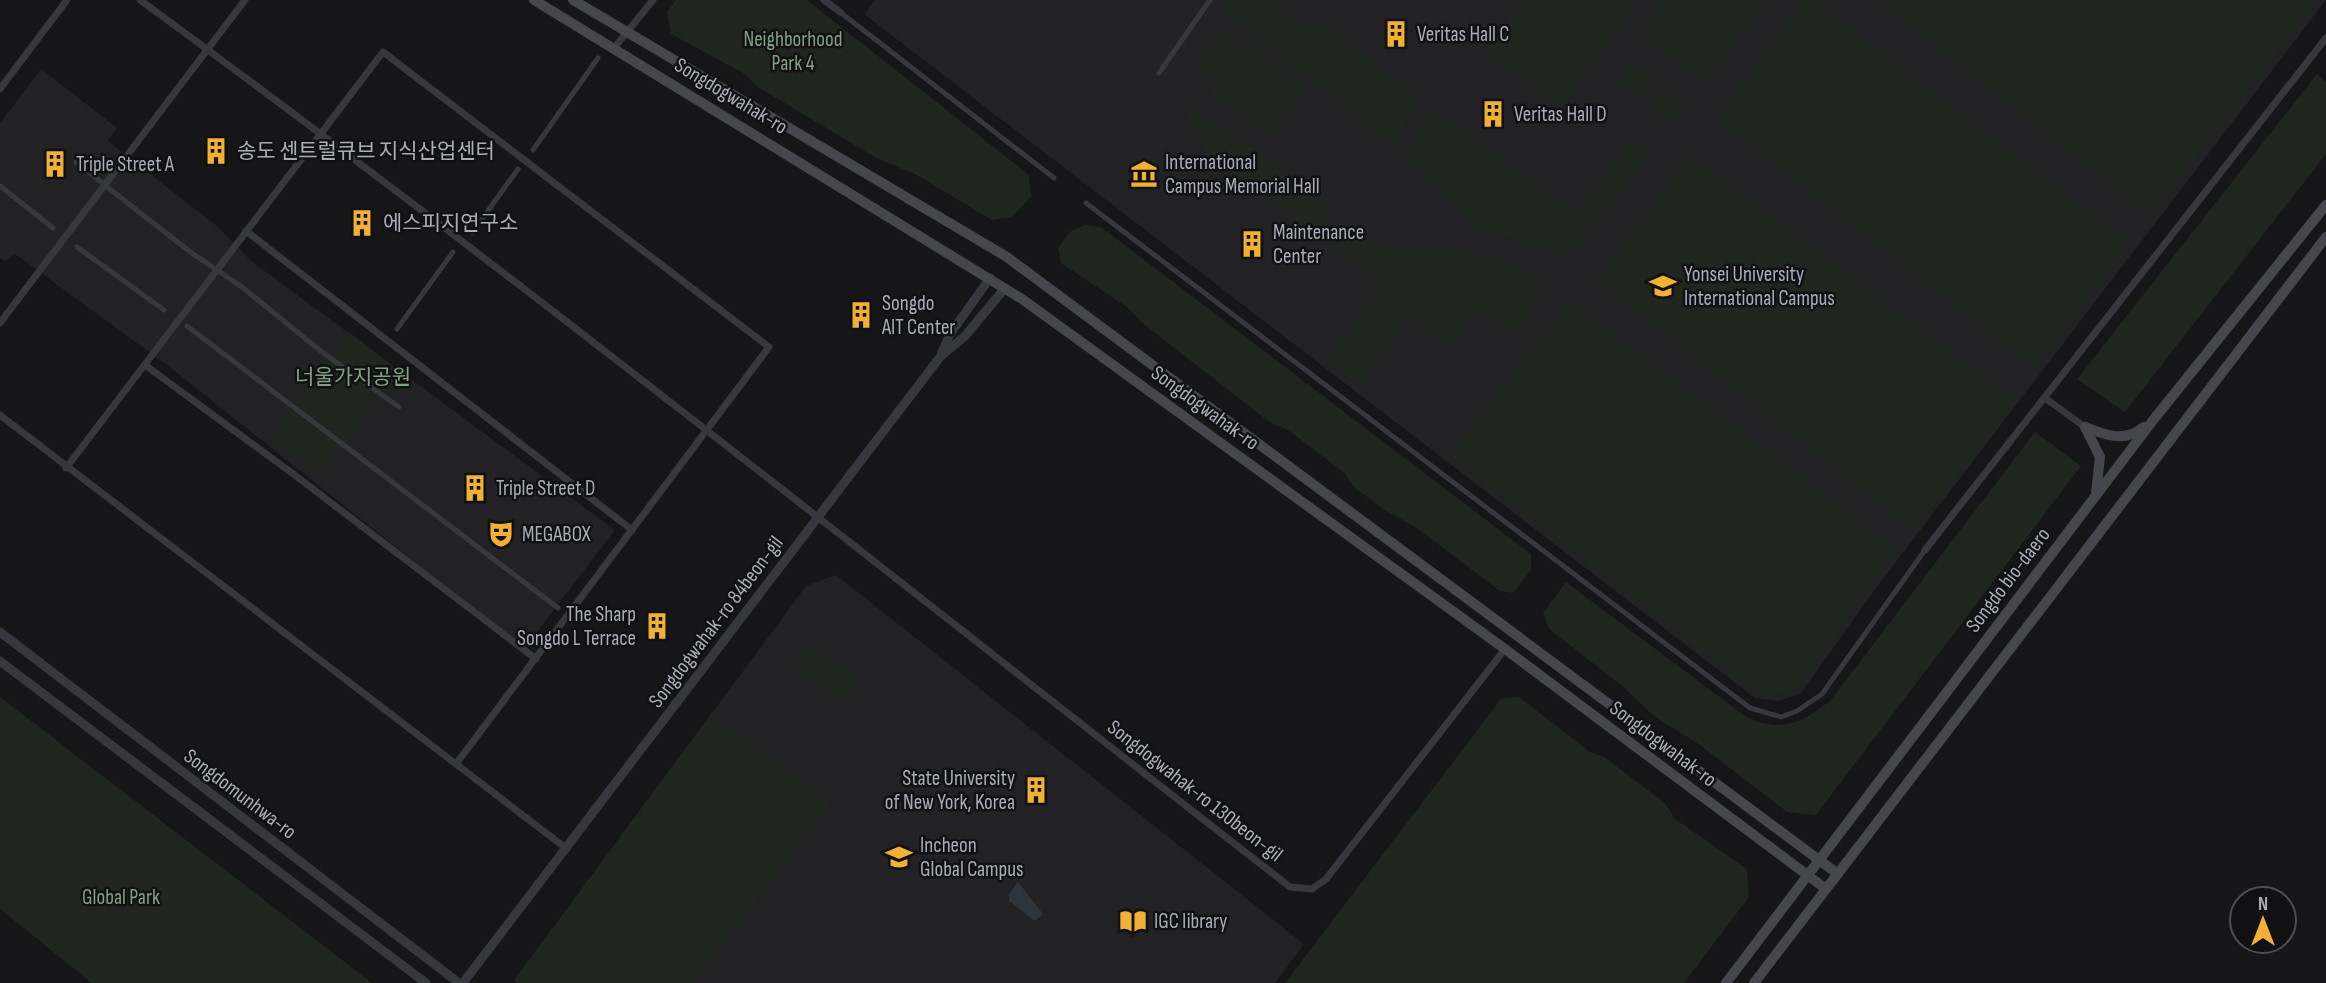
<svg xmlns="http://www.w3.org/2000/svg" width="2326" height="983" font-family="'Sofia Sans Condensed','Noto Sans KR',sans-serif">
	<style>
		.built { fill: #222225 }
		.green { fill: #1e261f }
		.water { fill: #2c353c }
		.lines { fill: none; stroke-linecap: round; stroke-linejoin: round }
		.pedestrian { stroke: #37383d; stroke-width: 5 }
		.minor { stroke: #37383d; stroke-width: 7 }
		.tertiary { stroke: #37383d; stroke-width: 9 }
		.secondary { stroke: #45474d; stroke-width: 10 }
		.pedestrian-bridge { stroke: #37383d; stroke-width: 5 }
		.labels { text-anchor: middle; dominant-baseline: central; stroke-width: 5; stroke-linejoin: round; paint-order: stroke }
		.poi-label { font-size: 21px; fill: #a8adb8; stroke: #111113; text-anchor: start }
		.park-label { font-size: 21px; fill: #7fa381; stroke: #111113 }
		.street-label { font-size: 21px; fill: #a8adb8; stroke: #111113 }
	</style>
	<rect width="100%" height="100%" fill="#161618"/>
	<!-- built -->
	<g class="built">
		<path d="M875,0H2326L1876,588L1801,693L1779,701L1755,698L864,14Z"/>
		<path d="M41,69L117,128L108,141L218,227L250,260L615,530L524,649L171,368L15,254L5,261L0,258V123Z"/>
		<path d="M836,575L1304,944L1275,983H516L515,979L806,586Z"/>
	</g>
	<!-- green -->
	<g class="green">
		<path d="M676,0H807L1029,175L1031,197L1012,217L992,220L915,174L878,159L758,87L743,73L671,34L667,12Z"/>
		<path d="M1226,0H1271L1310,29L1319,19L1420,99L1390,146L1336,96L1297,70L1221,6Z"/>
		<path d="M1523,0H1622L1633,9L1560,106L1484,52Z"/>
		<path d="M1659,0H1769L1704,82L1640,35L1663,4Z"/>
		<path d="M1804,0H1820L1835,17L2129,242L2034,368L1717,119Z"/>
		<path d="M1881,0H2316L2150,216L1927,40Z"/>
		<path d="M1222,31L1242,47L1215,81L1196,65Z"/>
		<path d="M1248,45L1305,90L1272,135L1210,94Z"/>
		<path d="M1632,62L1654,78L1638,99L1617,83Z"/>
		<path d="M2317,74L2326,82V154L2125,412L2077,379Z"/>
		<path d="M1665,87L1686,104L1670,124L1649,108Z"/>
		<path d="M1181,104L1259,152L1325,207L1330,219L1320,233L1208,156Z"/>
		<path d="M1434,108L1575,214L1630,139L1650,156L1567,256L1479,230L1402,156Z"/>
		<path d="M1690,155L2016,401L1914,531L1596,280Z"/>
		<path d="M1085,225L1101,227L1531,554V570L1513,593L1500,591L1414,526L1386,511L1355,488L1344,473L1291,432L1268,421L1141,322L1127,307L1061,263L1058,248L1071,231Z"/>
		<path d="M1346,232L1371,244L1404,251H1457L1499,260L1545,284L1520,332L1506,331L1476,311L1450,346L1410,316L1360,384L1327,361L1382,284L1334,246Z"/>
		<path d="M1569,301L1896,548L1798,688L1781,695L1758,694L1450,456Z"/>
		<path d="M349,332L398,370L319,474L271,437Z"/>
		<path d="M2035,432L2081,466L1816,815L1787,812L1700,745L1654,716L1621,685L1549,629L1543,613L1566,582L1745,716C1780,733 1800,724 1830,701Z"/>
		<path d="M810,646L833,660L860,685L845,704L812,682L796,665Z"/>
		<path d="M0,697L372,983H92L0,909Z"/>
		<path d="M1519,697L1590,752L1604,757L1665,803L1675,819L1747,869L1749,897L1684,983H1285L1501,699Z"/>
		<path d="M711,714L831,803L692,983H516L515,979Z"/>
	</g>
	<!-- water -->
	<path class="water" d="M1018,882L1043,914L1035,921L1009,901V894Z"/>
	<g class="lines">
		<!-- pedestrian -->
		<g class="pedestrian">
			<path d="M840,12L1054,178"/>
			<path d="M1159,73L1210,0"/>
			<path d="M533,150L598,58"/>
			<path d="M0,186L53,228"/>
			<path d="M125,201L193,254"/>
			<path d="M1086,203L1750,708L1781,717L1797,711L1822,694L1925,550"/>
			<path d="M472,233L518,169"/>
			<path d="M77,247L164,310"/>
			<path d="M242,287L322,352L399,407"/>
			<path d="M187,326L558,608"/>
			<path d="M397,329L453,252"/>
		</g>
		<!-- minor -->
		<g class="minor">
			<path d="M140,0C531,286 908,590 1290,887L1312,889L1326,879L1505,649"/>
			<path d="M824,0L840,12"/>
			<path d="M614,48L653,0"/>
			<path d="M0,89L67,0"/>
			<path d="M246,231L632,530"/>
			<path d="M0,323L245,0"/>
			<path d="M145,365L292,473L536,659"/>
			<path d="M2045,398L2085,427"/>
			<path d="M0,415L567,849"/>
			<path d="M66,468L383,52L769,347L456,764"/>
			<path d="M1925,550L2326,38"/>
		</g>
		<!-- tertiary -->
		<g class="tertiary">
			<path d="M941,356L965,336L1005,288"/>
			<path d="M0,632L459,983"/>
			<path d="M0,661L426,983"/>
			<path d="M463,983L940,357L950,334L990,278"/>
		</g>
		<!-- secondary -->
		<g class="secondary">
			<path d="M534,0L1022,299L1505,649L1826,889"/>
			<path d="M573,0L1007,257L1838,874"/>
			<path d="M2085,427C2106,435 2124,443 2144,427"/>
			<path d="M2085,427L2100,457L2096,493"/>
			<path d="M1726,983L2154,419L2326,205"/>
			<path d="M1754,983L2326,237"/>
		</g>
		<!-- pedestrian-bridge -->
		<g class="pedestrian-bridge">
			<path d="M76,162L125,201"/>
			<path d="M193,254L242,287"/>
		</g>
	</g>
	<!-- icons -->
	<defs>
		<symbol id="building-bare" viewBox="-9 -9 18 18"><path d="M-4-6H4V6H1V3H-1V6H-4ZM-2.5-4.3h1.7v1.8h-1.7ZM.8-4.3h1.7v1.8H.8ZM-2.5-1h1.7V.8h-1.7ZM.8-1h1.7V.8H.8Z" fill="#f2b134" stroke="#111113" stroke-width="2.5" paint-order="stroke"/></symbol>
		<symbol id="museum-bare" viewBox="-9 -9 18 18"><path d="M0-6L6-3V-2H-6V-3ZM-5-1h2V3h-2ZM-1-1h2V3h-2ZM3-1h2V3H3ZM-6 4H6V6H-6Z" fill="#f2b134" stroke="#111113" stroke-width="2.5" paint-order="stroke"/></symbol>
		<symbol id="university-bare" viewBox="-9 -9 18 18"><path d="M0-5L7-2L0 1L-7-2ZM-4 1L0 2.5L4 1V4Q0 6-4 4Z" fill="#f2b134" stroke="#111113" stroke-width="2.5" paint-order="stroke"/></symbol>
		<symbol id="theatre-bare" viewBox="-9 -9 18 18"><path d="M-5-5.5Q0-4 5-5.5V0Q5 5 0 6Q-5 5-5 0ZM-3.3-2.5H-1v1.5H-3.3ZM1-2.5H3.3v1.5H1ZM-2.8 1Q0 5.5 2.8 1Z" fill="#f2b134" stroke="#111113" stroke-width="2.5" paint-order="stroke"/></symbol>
		<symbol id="library-bare" viewBox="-9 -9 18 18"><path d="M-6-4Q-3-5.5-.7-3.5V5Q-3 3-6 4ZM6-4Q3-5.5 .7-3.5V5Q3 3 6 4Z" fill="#f2b134" stroke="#111113" stroke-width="2.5" paint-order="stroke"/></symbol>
	</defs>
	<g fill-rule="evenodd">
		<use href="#building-bare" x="1377" y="15" width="38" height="38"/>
		<use href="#building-bare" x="1474" y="95" width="38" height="38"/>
		<use href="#building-bare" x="197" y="132" width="38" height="38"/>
		<use href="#building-bare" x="36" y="145" width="38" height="38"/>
		<use href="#museum-bare" x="1125" y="155" width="38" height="38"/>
		<use href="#building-bare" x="343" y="204" width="38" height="38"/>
		<use href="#building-bare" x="1233" y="225" width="38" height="38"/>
		<use href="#university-bare" x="1644" y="267" width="38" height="38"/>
		<use href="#building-bare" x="842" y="296" width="38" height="38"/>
		<use href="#building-bare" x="456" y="469" width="38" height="38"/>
		<use href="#theatre-bare" x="482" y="515" width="38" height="38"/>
		<use href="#building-bare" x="638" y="607" width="38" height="38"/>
		<use href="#building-bare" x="1017" y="771" width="38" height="38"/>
		<use href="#university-bare" x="880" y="838" width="38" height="38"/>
		<use href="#library-bare" x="1114" y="902" width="38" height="38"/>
	</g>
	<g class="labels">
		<!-- poi labels -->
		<g class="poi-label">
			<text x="1417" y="34">Veritas Hall C</text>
			<text x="1514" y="114">Veritas Hall D</text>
			<text x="237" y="151">송도 센트럴큐브 지식산업센터</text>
			<text x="1165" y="162">International<tspan x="1165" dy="24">Campus Memorial Hall</tspan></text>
			<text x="76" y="164">Triple Street A</text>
			<text x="383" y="223">에스피지연구소</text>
			<text x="1273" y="232">Maintenance<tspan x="1273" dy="24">Center</tspan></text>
			<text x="1684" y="274">Yonsei University<tspan x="1684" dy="24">International Campus</tspan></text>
			<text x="882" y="303">Songdo<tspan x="882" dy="24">AIT Center</tspan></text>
			<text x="496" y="488">Triple Street D</text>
			<text x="522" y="534">MEGABOX</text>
			<text x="636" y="614" text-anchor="end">The Sharp<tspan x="636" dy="24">Songdo L Terrace</tspan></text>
			<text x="1015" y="778" text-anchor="end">State University<tspan x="1015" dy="24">of New York, Korea</tspan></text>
			<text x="920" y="845">Incheon<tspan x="920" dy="24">Global Campus</tspan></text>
			<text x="1154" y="921">IGC library</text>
		</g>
		<!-- park labels -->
		<g class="park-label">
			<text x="793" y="39">Neighborhood<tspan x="793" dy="24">Park 4</tspan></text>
			<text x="353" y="377">너울가지공원</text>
			<text x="121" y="897">Global Park</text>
		</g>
		<!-- street labels -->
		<g class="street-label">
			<text transform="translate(731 96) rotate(31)">Songdogwahak-ro</text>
			<text transform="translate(1205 408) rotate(36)">Songdogwahak-ro</text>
			<text transform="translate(2008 580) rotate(-53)">Songdo bio-daero</text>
			<text transform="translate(716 622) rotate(-53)">Songdogwahak-ro 84beon-gil</text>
			<text transform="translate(1663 744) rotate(37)">Songdogwahak-ro</text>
			<text transform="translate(1195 791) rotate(38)">Songdogwahak-ro 130beon-gil</text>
			<text transform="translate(240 794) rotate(37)">Songdomunhwa-ro</text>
		</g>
	</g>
	<!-- north arrow -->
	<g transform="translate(2263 920)"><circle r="33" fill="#111113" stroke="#4d4f55" stroke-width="2"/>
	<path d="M0-5L12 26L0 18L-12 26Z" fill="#f2b134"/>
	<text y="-10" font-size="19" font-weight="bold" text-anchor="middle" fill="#a8adb8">N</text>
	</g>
</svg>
